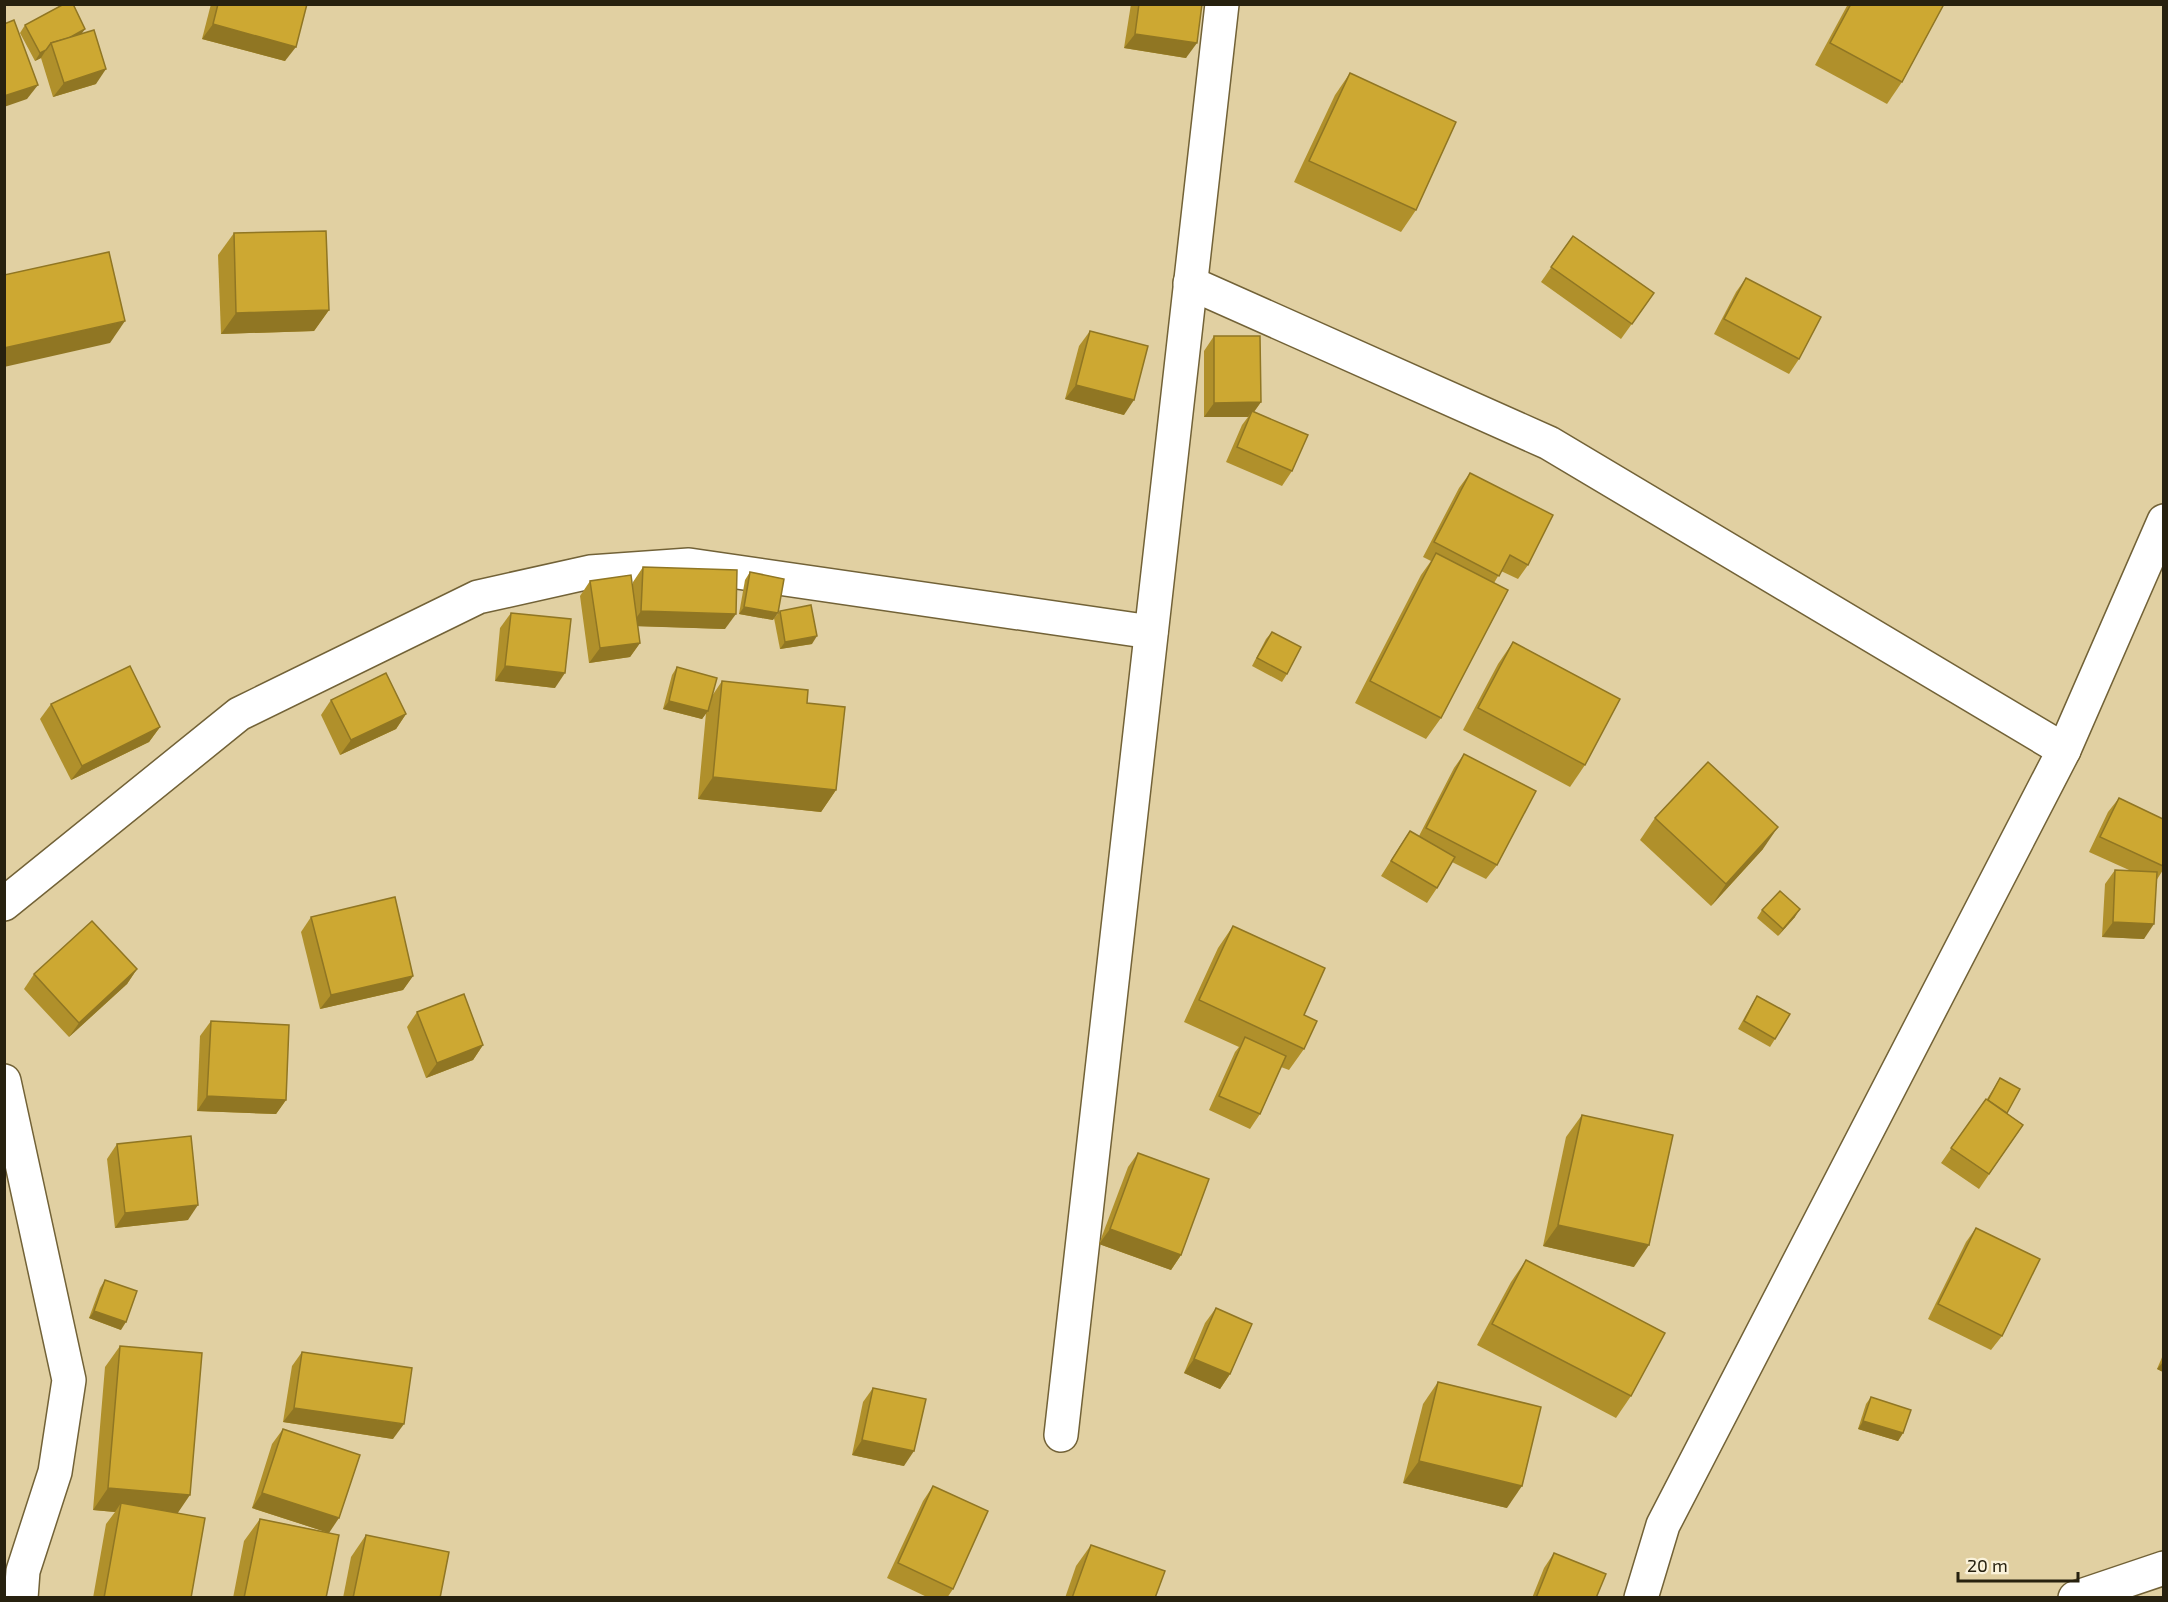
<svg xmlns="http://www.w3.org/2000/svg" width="2168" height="1602" font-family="'Exo 2',sans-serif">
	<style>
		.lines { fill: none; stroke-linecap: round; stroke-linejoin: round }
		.minor-casing { stroke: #726237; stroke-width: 36 }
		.minor { stroke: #fff; stroke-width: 33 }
		.wall { fill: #b0902b }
		.shaded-wall { fill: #907623 }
		.building { fill: #cda832; stroke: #907623; stroke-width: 1.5 }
	</style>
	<rect width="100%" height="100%" fill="#e1d0a2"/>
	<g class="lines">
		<defs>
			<g id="minor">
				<path d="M1190,283L1549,443L2064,750"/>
				<path d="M4,904L239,714L478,597L590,572L689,565L1151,632"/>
				<path d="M4,1081L69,1380L55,1472L23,1571L21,1598"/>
				<path d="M1061,1435L1222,4"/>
				<path d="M1641,1598L1663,1525L2064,750L2164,521"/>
				<path d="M2075,1598L2164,1568"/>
			</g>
		</defs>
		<!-- minor casing -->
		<use href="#minor" class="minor-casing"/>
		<!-- minor -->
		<use href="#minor" class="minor"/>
	</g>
	<!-- wall -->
	<g class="wall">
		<path d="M211,4H307L285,61L202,39Z"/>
		<path d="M1131,4H1202L1186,58L1124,48Z"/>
		<path d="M1848,4H1944L1902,82L1887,104L1815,65Z"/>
		<path d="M25,25L82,34L96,84L53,97L41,58L35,61L20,33Z"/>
		<path d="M1350,73L1416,210L1401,232L1294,182L1335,95Z"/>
		<path d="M234,233L329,310L314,331L221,334L218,255Z"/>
		<path d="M1573,236L1654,293L1621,339L1541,282Z"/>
		<path d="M1746,278L1799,359L1789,374L1714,334L1736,292Z"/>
		<path d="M1090,331L1124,415L1065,399L1079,346Z"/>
		<path d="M1214,336L1261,402L1254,412L1292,471L1282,486L1226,462L1242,425L1248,417H1204V351Z"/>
		<path d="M1470,473L1528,565L1518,579L1501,571L1494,583L1441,718L1426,739L1355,703L1421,575L1431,561L1423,557L1459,488Z"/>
		<path d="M643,567L725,629L638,626L640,643L630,657L589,663L580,596L590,581L633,587V582Z"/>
		<path d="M750,572L773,620L739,614L745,580Z"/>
		<path d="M780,611L812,644L780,649L774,618Z"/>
		<path d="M511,613L555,688L495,681L500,628Z"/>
		<path d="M1272,632L1287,674L1282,682L1252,666L1266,639Z"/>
		<path d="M1513,642L1585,765L1570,787L1463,730L1498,664Z"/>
		<path d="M677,667L712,696L722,681L807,703L836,790L821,812L698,799L706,713L702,719L663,709L672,675Z"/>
		<path d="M331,700L406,714L396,729L340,755L321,715Z"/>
		<path d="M51,704L160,727L149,742L71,780L40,719Z"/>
		<path d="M1464,754L1497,865L1486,879L1452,862L1437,888L1427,903L1381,876L1400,846L1410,831L1419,836L1454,768Z"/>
		<path d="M2119,798L2163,819V870L2156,881L2144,939L2102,937L2105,884L2115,870H2129L2089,852L2108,812Z"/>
		<path d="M1655,818L1763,849L1711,906L1640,840Z"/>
		<path d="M1762,910L1795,917L1778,936L1757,918Z"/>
		<path d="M311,917L413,976L403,990L320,1009L301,932Z"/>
		<path d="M1233,926L1304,1015V1049L1289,1070L1281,1067L1260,1114L1250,1129L1209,1110L1235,1052L1239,1047L1184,1022L1218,948Z"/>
		<path d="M137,969L127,984L69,1037L24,989L34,974Z"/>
		<path d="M1757,996L1775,1039L1770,1047L1738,1029L1752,1004Z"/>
		<path d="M417,1012L483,1045L473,1060L426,1078L407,1027Z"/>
		<path d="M211,1021L286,1100L276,1114L197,1111L200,1036Z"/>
		<path d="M2000,1078L2007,1113L2023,1125L1979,1189L1941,1163L1986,1099H1987Z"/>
		<path d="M1582,1115L1634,1267L1543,1246L1566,1137Z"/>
		<path d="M117,1144L188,1220L115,1228L107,1159Z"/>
		<path d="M1138,1153L1181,1255L1171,1270L1099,1244L1128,1167Z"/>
		<path d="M1976,1228L2002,1336L1991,1350L1928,1319L1966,1242Z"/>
		<path d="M1526,1260L1631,1396L1616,1418L1477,1345L1511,1282Z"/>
		<path d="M105,1280L121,1330L89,1318L100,1288Z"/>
		<path d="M1216,1308L1230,1374L1220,1389L1184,1373L1205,1323Z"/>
		<path d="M120,1346L178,1513L191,1598H93L106,1524L115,1512L93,1510L105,1367Z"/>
		<path d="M302,1352L393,1439L283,1422L292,1366Z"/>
		<path d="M2163,1355V1372L2157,1369Z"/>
		<path d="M1438,1382L1507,1508L1403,1483L1423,1404Z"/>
		<path d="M873,1388L904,1466L852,1455L863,1402Z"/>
		<path d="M1871,1397L1903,1433L1898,1441L1858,1429L1866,1404Z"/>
		<path d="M283,1429L329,1533L326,1598H233L244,1541L260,1519L326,1532L252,1508L272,1444Z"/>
		<path d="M933,1486L953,1589L947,1598H929L887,1578L923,1501Z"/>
		<path d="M366,1535L440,1598H343L351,1557Z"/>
		<path d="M1091,1545L1155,1598H1065L1076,1566Z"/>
		<path d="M1554,1553L1596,1598H1532L1544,1568Z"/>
	</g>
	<!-- shaded-wall -->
	<g class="shaded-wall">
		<path d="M213,24L296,47L285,61L202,39Z"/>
		<path d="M85,29L80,36L52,47Z"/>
		<path d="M1135,34L1197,43L1186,58L1124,48Z"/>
		<path d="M46,50L41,58L35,61L40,53Z"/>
		<path d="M106,69L96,84L53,97L64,83Z"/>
		<path d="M38,85L27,99L4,107V96Z"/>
		<path d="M329,310L314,331L221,334L236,313Z"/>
		<path d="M125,321L110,343L4,367V348Z"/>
		<path d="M1076,385L1134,400L1124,415L1065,399Z"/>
		<path d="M1261,402L1250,417L1252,411L1248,417H1204L1214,403Z"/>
		<path d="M744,607L778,613L773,620L739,614Z"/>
		<path d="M641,611L736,614L725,629L631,626Z"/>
		<path d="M817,636L812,644L780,649L785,642Z"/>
		<path d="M640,643L630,657L589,663L600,648Z"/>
		<path d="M505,666L565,673L555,688L495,681Z"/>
		<path d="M669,701L708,711L702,719L663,709Z"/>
		<path d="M406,714L396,729L340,755L351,740Z"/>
		<path d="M160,727L149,742L71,780L82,766Z"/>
		<path d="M713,777L836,790L821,812L698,799Z"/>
		<path d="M1778,827L1763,849L1711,906L1726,884Z"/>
		<path d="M1800,909L1795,917L1778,936L1783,929Z"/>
		<path d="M2113,922L2154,924L2144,939L2102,937Z"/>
		<path d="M137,969L127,984L69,1037L79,1023Z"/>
		<path d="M413,976L403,990L320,1009L331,995Z"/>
		<path d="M483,1045L473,1060L426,1078L437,1063Z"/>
		<path d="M207,1096L286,1100L276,1114L197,1111Z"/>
		<path d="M198,1205L188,1220L115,1228L125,1213Z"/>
		<path d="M1558,1225L1649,1245L1634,1267L1543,1246Z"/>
		<path d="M1110,1229L1181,1255L1171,1270L1099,1244Z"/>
		<path d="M94,1311L126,1322L121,1330L89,1318Z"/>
		<path d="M1194,1359L1230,1374L1220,1389L1184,1373Z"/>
		<path d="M2163,1362V1372L2157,1369Z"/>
		<path d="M294,1408L404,1424L393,1439L283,1422Z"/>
		<path d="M1863,1421L1903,1433L1898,1441L1858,1429Z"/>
		<path d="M862,1440L914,1451L904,1466L852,1455Z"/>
		<path d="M1419,1461L1522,1486L1507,1508L1403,1483Z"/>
		<path d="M108,1488L190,1495L175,1517L121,1503L115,1512L93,1510Z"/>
		<path d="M262,1493L339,1518L329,1533L252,1508Z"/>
	</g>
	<!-- building -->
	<g class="building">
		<path d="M64,4H73L85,29L69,38L51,43L46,50L40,53L25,25Z"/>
		<path d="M218,4H307L296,47L213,24Z"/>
		<path d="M1139,4H1202L1197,43L1135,34Z"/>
		<path d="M1851,4H1944L1902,82L1830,43Z"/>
		<path d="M14,20L38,85L4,96V24Z"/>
		<path d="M94,30L106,69L64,83L51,43Z"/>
		<path d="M1350,73L1456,122L1416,210L1309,161Z"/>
		<path d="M326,231L329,310L236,313L234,233Z"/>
		<path d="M1573,236L1654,293L1632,324L1551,267Z"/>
		<path d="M109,252L125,321L4,348V275Z"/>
		<path d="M1746,278L1821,317L1799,359L1724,319Z"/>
		<path d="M1090,331L1148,346L1134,400L1076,385Z"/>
		<path d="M1214,336H1260L1261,402L1214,403Z"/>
		<path d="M1252,411L1308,435L1292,471L1237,447Z"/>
		<path d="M1470,473L1553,515L1528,565L1510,555L1499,576L1434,542Z"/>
		<path d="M1436,553L1508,590L1441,718L1370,681Z"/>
		<path d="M643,567L737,570L736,614L641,611Z"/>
		<path d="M750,572L784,579L778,613L744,607Z"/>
		<path d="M631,575L640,643L600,648L590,581Z"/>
		<path d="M811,605L817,636L785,642L780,611Z"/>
		<path d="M511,613L571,619L565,673L505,666Z"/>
		<path d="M1272,632L1301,647L1287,674L1257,658Z"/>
		<path d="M1513,642L1620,699L1585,765L1478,708Z"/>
		<path d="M130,666L160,727L82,766L51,704Z"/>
		<path d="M677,667L717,678L708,711L669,701Z"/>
		<path d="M386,673L406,714L351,740L331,700Z"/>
		<path d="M722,681L808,690L807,703L845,707L836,790L713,777Z"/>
		<path d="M1464,754L1536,791L1497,865L1426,828Z"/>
		<path d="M1708,762L1778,827L1726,884L1655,818Z"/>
		<path d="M2119,798L2163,819V866L2100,837Z"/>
		<path d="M1410,831L1455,857L1437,888L1391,861Z"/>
		<path d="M2115,870L2157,872L2154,924L2113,922Z"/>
		<path d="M1780,891L1800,909L1783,929L1762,910Z"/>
		<path d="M395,897L413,976L331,995L311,917Z"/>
		<path d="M92,921L137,969L79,1023L34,974Z"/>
		<path d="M1233,926L1325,968L1304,1015L1317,1021L1304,1049L1199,1000Z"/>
		<path d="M464,994L483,1045L437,1063L417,1012Z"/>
		<path d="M1757,996L1790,1014L1775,1039L1744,1021Z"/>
		<path d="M211,1021L289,1025L286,1100L207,1096Z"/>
		<path d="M1245,1037L1286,1056L1260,1114L1219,1096Z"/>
		<path d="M2000,1078L2020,1089L2007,1113L1988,1100Z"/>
		<path d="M1986,1099L2023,1125L1989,1174L1951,1148Z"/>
		<path d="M1582,1115L1673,1135L1649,1245L1558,1225Z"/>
		<path d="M191,1136L198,1205L125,1213L117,1144Z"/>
		<path d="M1138,1153L1209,1179L1181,1255L1110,1229Z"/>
		<path d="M1976,1228L2040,1259L2002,1336L1938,1304Z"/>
		<path d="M1526,1260L1665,1333L1631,1396L1492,1324Z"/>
		<path d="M105,1280L137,1291L126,1322L94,1311Z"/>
		<path d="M1216,1308L1252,1324L1230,1374L1194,1359Z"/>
		<path d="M120,1346L202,1353L190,1495L108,1488Z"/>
		<path d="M302,1352L412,1368L404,1424L294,1408Z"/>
		<path d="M1438,1382L1541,1407L1522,1486L1419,1461Z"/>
		<path d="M873,1388L926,1399L914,1451L862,1440Z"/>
		<path d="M1871,1397L1911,1410L1903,1433L1863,1421Z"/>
		<path d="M283,1429L360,1455L339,1518L262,1493Z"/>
		<path d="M933,1486L988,1511L953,1589L898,1563Z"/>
		<path d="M121,1503L205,1518L191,1598H104Z"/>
		<path d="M260,1519L339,1535L326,1598H244Z"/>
		<path d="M366,1535L449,1552L440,1598H353Z"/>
		<path d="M1091,1545L1165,1571L1155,1598H1072Z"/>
		<path d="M1554,1553L1606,1574L1596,1598H1536Z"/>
	</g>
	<!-- border -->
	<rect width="2168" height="1602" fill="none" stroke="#27210f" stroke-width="12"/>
	<!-- scale -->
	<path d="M1958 1572v9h120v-9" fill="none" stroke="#27210f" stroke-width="3"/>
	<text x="1967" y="1572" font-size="18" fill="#27210f" stroke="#faf2da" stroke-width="4.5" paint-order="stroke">20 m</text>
</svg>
